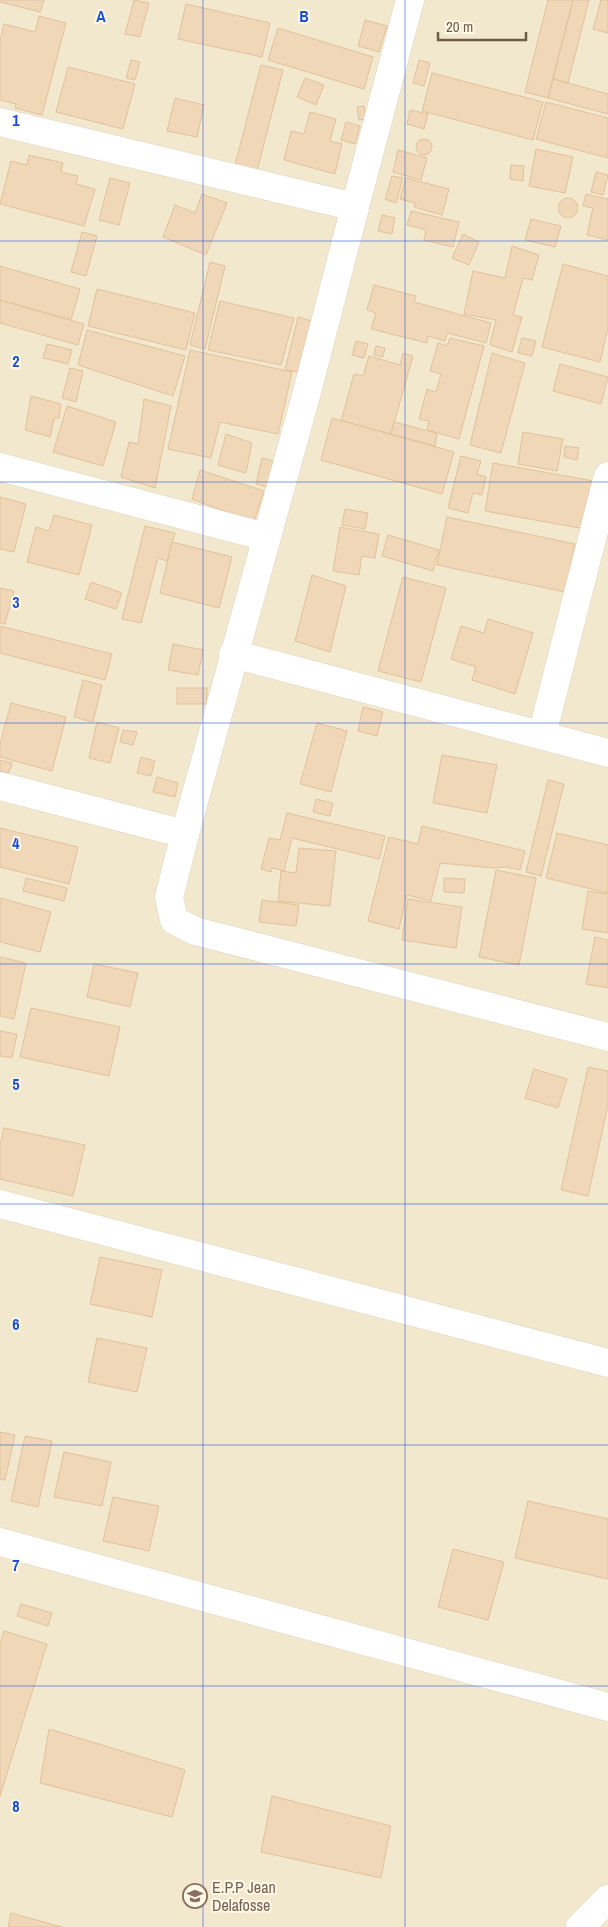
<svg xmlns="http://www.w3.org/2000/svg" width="608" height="1927" font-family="'Archivo Narrow',sans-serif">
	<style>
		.residential { fill: #f2e8ce }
		.building { fill: #f0d7b8; stroke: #e2c199 }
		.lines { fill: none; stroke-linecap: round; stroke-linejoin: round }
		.minor-casing { stroke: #dfd2bc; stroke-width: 29 }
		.minor { stroke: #fff; stroke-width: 28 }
		.grid { fill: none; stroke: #1d4ed8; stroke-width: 1; stroke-opacity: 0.55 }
		.labels { text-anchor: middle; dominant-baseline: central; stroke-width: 4; stroke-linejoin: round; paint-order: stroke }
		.education-label { font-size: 16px; fill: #785e54; stroke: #fff9e5; text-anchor: start }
		.grid-label { font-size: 16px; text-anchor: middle; font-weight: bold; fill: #1d4ed8; stroke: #fff9e5; stroke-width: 4; stroke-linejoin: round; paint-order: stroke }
	</style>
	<rect width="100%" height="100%" fill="#fbf5df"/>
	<!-- residential -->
	<rect class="residential" x="0" y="0" width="608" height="1927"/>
	<!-- building -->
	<g class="building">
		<path d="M0,0H44L40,12L0,2Z"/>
		<path d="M134,0L149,3L140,37L125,34Z"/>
		<path d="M548,0H573L548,98L525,92Z"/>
		<path d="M573,0H589L568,83L553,79Z"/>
		<path d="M601,0H608V33L593,29Z"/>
		<path d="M186,4L270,23L262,57L178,39Z"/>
		<path d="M39,16L66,23L42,115L15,108L16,104L0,100V41L4,24L35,32Z"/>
		<path d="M365,20L387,26L379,52L358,46Z"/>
		<path d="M278,28L373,57L364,89L268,60Z"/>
		<path d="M131,60L140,62L135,80L126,78Z"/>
		<path d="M419,60L430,63L424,86L413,83Z"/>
		<path d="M261,65L283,70L257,171L235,165Z"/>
		<path d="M68,67L135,84L123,129L56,112Z"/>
		<path d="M432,73L543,102L533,140L422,111Z"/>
		<path d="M305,78L324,85L316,105L297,97Z"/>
		<path d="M553,79L608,94V114L548,98Z"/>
		<path d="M175,98L204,105L197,137L167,131Z"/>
		<path d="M546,102L608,118V158L536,139Z"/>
		<path d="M364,106L366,119L359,120L357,107Z"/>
		<path d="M410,110L428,114L424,129L407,124Z"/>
		<path d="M310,112L336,119L330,141L342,144L335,174L284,160L291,131L304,134Z"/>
		<path d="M346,122L360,126L355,144L341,140Z"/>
		<circle cx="424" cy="147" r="8"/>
		<path d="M536,149L573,157L565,193L529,186Z"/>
		<path d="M398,150L427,158L421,180L393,172Z"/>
		<path d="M29,155L63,163L61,172L78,176L76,184L95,189L84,226L0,204L11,161L27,165Z"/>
		<path d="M511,165L524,166L523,181L510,179Z"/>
		<path d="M596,172L608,175L603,195L591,192Z"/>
		<path d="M392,176L403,178L396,203L385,199Z"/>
		<path d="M110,178L130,183L119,225L99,220Z"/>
		<path d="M406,178L449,189L442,215L414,207L415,203L400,199Z"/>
		<path d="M202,194L227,203L206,255L163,237L175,205L195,213Z"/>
		<path d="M586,194L608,199V240L587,235L593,208L583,206Z"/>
		<circle cx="568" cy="208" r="10"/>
		<path d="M411,211L459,222L453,247L424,240L426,230L407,225Z"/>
		<path d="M382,215L395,218L392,234L378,231Z"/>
		<path d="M531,219L561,226L555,247L525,240Z"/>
		<path d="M82,232L97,236L86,276L71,272Z"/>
		<path d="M463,234L479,242L469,265L452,258Z"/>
		<path d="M512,246L539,255L532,280L523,278L513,315L522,317L512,352L490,345L496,320L464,314L473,271L505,278Z"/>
		<path d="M210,262L225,266L205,349L190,345Z"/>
		<path d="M563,264L608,276V328L600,362L542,347Z"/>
		<path d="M0,266L80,289L71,320L0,300Z"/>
		<path d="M374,285L416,296L414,302L491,323L486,343L447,333L445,341L428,336L427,343L371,329L376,313L367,310Z"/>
		<path d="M97,289L195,313L186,350L88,326Z"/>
		<path d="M0,300L84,324L78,345L0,323Z"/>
		<path d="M220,301L294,318L281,365L208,350Z"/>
		<path d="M298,317L311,321L298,372L285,370Z"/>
		<path d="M87,330L185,356L173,396L78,365Z"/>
		<path d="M450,338L484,346L459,439L427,430L429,421L419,419L427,389L436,392L441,374L430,371L438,343L447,346Z"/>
		<path d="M522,338L536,341L532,356L518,353Z"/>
		<path d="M356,341L368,344L364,358L352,355Z"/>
		<path d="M47,344L72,350L68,364L43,358Z"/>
		<path d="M376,346L385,348L383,357L374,355Z"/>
		<path d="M190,350L292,372L278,434L220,422L211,458L168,449Z"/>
		<path d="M403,353L413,356L391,434L341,421L354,374L363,376L369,356L400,365Z"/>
		<path d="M492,353L525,363L501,453L470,445Z"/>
		<path d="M560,364L608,377L601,404L553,391Z"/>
		<path d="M70,368L83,371L76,402L62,398Z"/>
		<path d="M31,396L61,404L59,418L54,419L50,437L25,430Z"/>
		<path d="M144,399L171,406L155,488L121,477L129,442L138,444Z"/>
		<path d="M67,406L116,422L103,466L53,452Z"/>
		<path d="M332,418L454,452L442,494L321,460Z"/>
		<path d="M394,422L437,433L435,446L391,434Z"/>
		<path d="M523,432L563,439L557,471L518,464Z"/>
		<path d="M226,434L252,443L246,473L218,465Z"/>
		<path d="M565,446L579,448L577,460L564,457Z"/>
		<path d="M461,456L481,461L477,474L486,477L482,495L473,493L468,513L448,508Z"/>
		<path d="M262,458L273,461L267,487L256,484Z"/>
		<path d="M493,463L594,481L585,529L485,511Z"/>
		<path d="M200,470L264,491L254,522L192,499Z"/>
		<path d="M0,497L26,504L14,552L0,549Z"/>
		<path d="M345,509L368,513L365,529L342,525Z"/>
		<path d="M54,515L92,525L79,575L27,562L36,527L49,531Z"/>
		<path d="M447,517L575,544L565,592L437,565Z"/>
		<path d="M145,526L175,533L167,561L158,558L141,623L122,619Z"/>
		<path d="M340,527L379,534L375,558L362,556L359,575L333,571Z"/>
		<path d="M388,535L439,550L433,571L382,556Z"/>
		<path d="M172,542L232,557L219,608L160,593Z"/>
		<path d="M312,575L346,586L330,652L295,641Z"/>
		<path d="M403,577L446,588L421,682L378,671Z"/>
		<path d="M91,582L122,593L116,609L85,599Z"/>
		<path d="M0,588L14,591L5,624L0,623Z"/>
		<path d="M488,619L533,633L515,694L472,680L476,667L451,659L461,626L484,633Z"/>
		<path d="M0,626L112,654L105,680L0,653Z"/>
		<path d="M173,644L203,650L198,675L168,670Z"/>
		<path d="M83,680L102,685L93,722L74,717Z"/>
		<rect x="177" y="688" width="30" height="16"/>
		<path d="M11,703L66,717L52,771L0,757V744Z"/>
		<path d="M363,707L383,712L377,736L358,731Z"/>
		<path d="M97,722L119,728L110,763L89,758Z"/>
		<path d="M317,723L347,731L331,792L300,784Z"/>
		<path d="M123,730L137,732L133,745L120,742Z"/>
		<path d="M442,755L497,765L487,813L433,803Z"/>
		<path d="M141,757L155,761L151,776L137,773Z"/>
		<path d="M0,760L12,763L9,773L0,771Z"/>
		<path d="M157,777L178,783L175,797L153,792Z"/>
		<path d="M548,780L564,784L541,876L526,872Z"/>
		<path d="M316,799L333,803L330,816L313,812Z"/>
		<path d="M287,813L385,836L379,859L292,838L284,871L272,868L271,872L261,869L269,838L280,840Z"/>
		<path d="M422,826L525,851L520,870L506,867L493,868L440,863L431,901L407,895L399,929L368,921L389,837L418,844Z"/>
		<path d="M0,828L78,847L69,884L0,867Z"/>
		<path d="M557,833L608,845V893L546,878Z"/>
		<path d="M299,848L336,851L330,906L278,901L281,871L296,873Z"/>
		<path d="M496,870L536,878L519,965L479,957Z"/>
		<path d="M26,878L67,888L64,901L23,891Z"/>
		<path d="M444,878L465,879L464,893L444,892Z"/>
		<path d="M588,891L608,894V933L582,929Z"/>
		<path d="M0,898L51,912L40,952L0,942Z"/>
		<path d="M408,899L462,907L456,948L402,940Z"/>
		<path d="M262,900L299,905L296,926L259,922Z"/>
		<path d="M595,937L608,940V988L586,984Z"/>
		<path d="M0,957L26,963L14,1019L0,1016Z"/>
		<path d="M94,964L138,973L130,1007L87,997Z"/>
		<path d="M31,1008L120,1027L109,1076L20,1057Z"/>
		<path d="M0,1031L17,1034L12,1058L0,1056Z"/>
		<path d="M588,1067L608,1071V1105L588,1196L561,1190Z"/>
		<path d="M534,1069L567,1079L558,1108L525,1098Z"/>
		<path d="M4,1128L85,1145L73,1196L0,1179V1146Z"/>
		<path d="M100,1257L162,1270L152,1317L90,1304Z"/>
		<path d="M97,1338L147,1348L137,1392L88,1382Z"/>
		<path d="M0,1432L15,1435L5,1480L0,1479Z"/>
		<path d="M25,1436L52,1441L38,1507L11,1501Z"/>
		<path d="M64,1452L111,1462L102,1506L54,1497Z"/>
		<path d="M113,1497L159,1506L149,1551L103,1541Z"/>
		<path d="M528,1501L608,1519V1579L515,1558Z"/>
		<path d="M453,1549L504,1562L488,1620L438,1607Z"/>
		<path d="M21,1604L52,1613L48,1626L17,1616Z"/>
		<path d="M4,1631L47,1644L0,1796V1645Z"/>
		<path d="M49,1729L185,1770L172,1817L40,1783Z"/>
		<path d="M272,1796L391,1826L381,1878L261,1852Z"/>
		<path d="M11,1913L62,1927H8Z"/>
	</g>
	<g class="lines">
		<defs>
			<g id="minor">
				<path d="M0,122L355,207L410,0"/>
				<path d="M0,467L266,537"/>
				<path d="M233,654L608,753"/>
				<path d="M542,735L608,476"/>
				<path d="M0,786L185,834L169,897L174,920L195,931L608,1037"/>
				<path d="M185,834L307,392L355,207"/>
				<path d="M0,1204L608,1363"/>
				<path d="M0,1542L608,1707"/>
				<path d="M580,1927L608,1899"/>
			</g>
		</defs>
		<!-- minor casing -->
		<use href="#minor" class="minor-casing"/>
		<!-- minor -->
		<use href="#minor" class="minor"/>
	</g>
	<!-- grid -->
	<path class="grid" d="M203,0V1927M405,0V1927M0,241H608M0,482H608M0,723H608M0,964H608M0,1204H608M0,1445H608M0,1686H608"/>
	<!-- icons -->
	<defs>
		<symbol id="school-ring" viewBox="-11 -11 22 22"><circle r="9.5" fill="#fff9e5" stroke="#8d6e63" stroke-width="1.5"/><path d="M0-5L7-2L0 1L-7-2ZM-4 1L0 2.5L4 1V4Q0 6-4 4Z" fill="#8d6e63"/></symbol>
	</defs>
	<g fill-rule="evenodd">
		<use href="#school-ring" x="181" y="1882" width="28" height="28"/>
	</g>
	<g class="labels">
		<!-- education labels -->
		<g class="education-label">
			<text x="212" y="1887">E.P.P Jean<tspan x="212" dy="18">Delafosse</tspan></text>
		</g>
	</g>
	<g class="grid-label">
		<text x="101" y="22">A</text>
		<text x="304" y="22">B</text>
		<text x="16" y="126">1</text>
		<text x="16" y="367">2</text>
		<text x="16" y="608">3</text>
		<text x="16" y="849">4</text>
		<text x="16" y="1090">5</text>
		<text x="16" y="1330">6</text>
		<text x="16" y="1571">7</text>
		<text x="16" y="1812">8</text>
	</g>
	<!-- scale -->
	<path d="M438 32v8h88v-8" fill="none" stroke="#705d48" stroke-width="2.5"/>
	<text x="446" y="32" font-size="15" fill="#705d48" stroke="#fff9e5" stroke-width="4" paint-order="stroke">20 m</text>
</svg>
